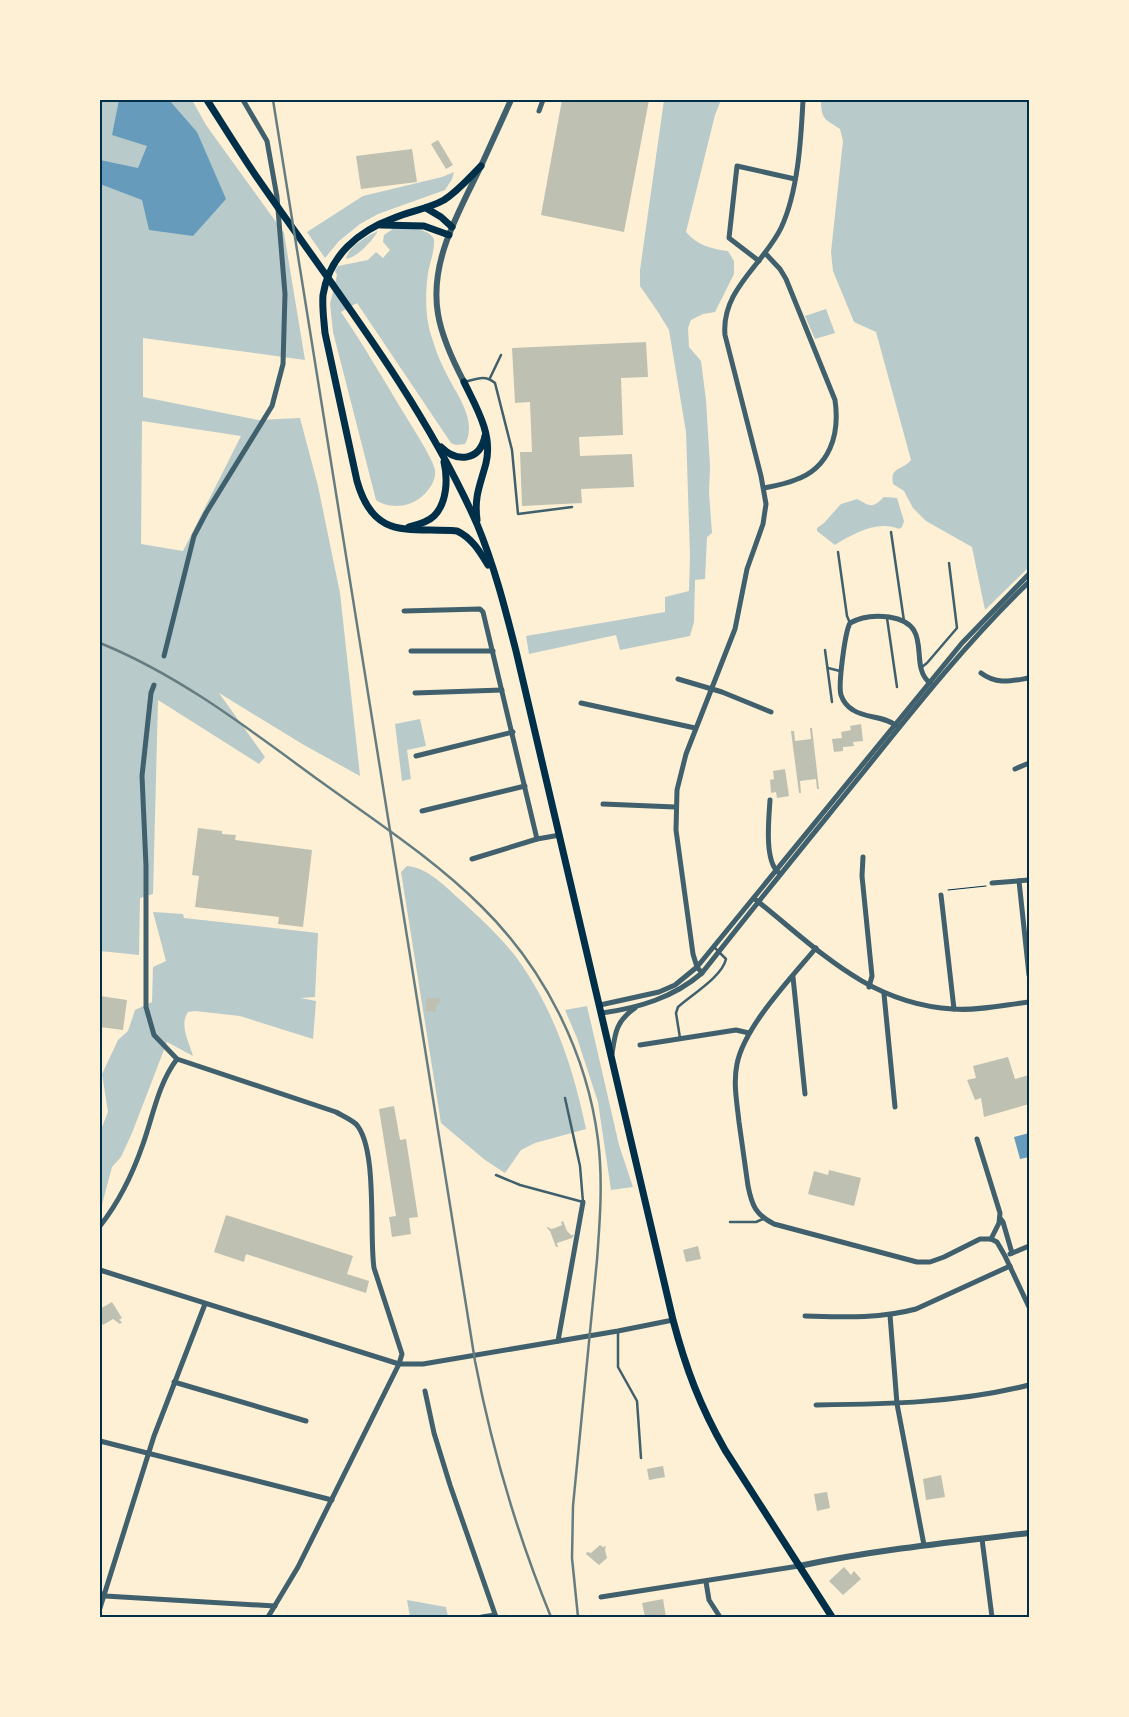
<svg xmlns="http://www.w3.org/2000/svg" width="1129" height="1717" font-family="'DM Sans',sans-serif">
	<style>
		.green { fill: #b9caca; fill-rule: evenodd }
		.water { fill: #669bbc }
		.building { fill: #bec0b2 }
		.lines { fill: none; stroke-linecap: round; stroke-linejoin: round }
		.path { stroke: #003049; stroke-width: 1 }
		.service { stroke: #3f606c; stroke-width: 2.5 }
		.minor { stroke: #3f606c; stroke-width: 5 }
		.tertiary { stroke: #3f606c; stroke-width: 6 }
		.secondary { stroke: #003049; stroke-width: 7 }
		.rail { stroke: #657d81; stroke-width: 2.5 }
		.neatline { fill: none; stroke: #003049; stroke-width: 2 }
	</style>
	<rect width="100%" height="100%" fill="#fdf0d5"/>
	<!-- green -->
	<g class="green">
		<path d="M100,100H192L206,125L284,233L305,360L143,338V397L258,420L300,418L318,486L340,593L360,776L304,745L219,693L265,757L259,764L158,700L153,894L140,898L139,955L100,951ZM142,421L241,436L183,551L141,544Z"/>
		<path d="M664,100H721L715,115L686,232C697,245 711,249 728,251L734,261V274L715,312L703,314L691,320L688,328L689,347L701,361L706,400L710,466L709,493L712,533L707,537L705,579L695,580L694,622L690,636L620,650L616,635L529,654L526,636L665,612V597L689,591L690,555L686,432L669,330L658,312L640,286V270Z"/>
		<path d="M821,100H1029V567L985,610L972,547L926,521L913,508L904,491L893,484C890,466 902,471 911,460L876,332L854,322L833,271L831,252L843,141L840,129C825,119 821,120 821,100Z"/>
		<path d="M454,172L452,179L445,190L378,214L360,224L339,241L325,258L307,232L363,196L442,177Z"/>
		<path d="M394,228C407,229 426,226 434,239C435,250 430,262 428,273C425,295 425,320 433,341C436,352 441,363 446,373C456,394 478,420 465,444L456,445L451,443L357,303L341,312C365,347 386,384 408,420C414,430 433,459 435,470C437,484 422,500 409,504C399,507 386,507 376,500L333,332L330,304L337,275L335,271L338,266L368,260L376,252L383,258L390,250L383,242L384,235Z"/>
		<path d="M378,231C372,241 358,257 346,259C348,247 367,236 378,231Z"/>
		<path d="M826,309L835,333L815,339L805,316Z"/>
		<path d="M884,497L897,498L904,521L902,527L899,529C877,520 853,534 835,545L817,531V528L824,523L841,504L857,499C870,506 872,509 884,497Z"/>
		<path d="M420,719L426,746L407,750L411,779L402,781L395,724Z"/>
		<path d="M407,866C426,867 444,885 457,897C478,916 499,935 516,957C554,1009 573,1067 586,1129L535,1143L521,1150L505,1173L485,1160L441,1123L401,872Z"/>
		<path d="M153,912L183,914L184,918L318,933L315,997L300,998L316,1001L313,1039L240,1016L195,1011L188,1012C179,1025 189,1042 193,1056L167,1042L132,1133L121,1157L112,1167L100,1212V1132L108,1112L102,1074L118,1040L128,1031L135,1010L152,1002L153,967L166,961Z"/>
		<path d="M587,1006L619,1145L633,1187L611,1190L598,1102L577,1038L565,1010Z"/>
		<path d="M407,1600L446,1607L448,1617H410Z"/>
	</g>
	<!-- water -->
	<g class="water">
		<path d="M119,100H169L197,132L226,199L193,236L149,230L142,200L100,184V160L138,168L147,146L112,135Z"/>
		<path d="M1029,1133V1157L1020,1159L1014,1137Z"/>
	</g>
	<!-- building -->
	<g class="building">
		<path d="M562,100H649L624,232L541,215Z"/>
		<path d="M438,140L453,165L446,169L431,144Z"/>
		<path d="M412,149L417,182L361,189L356,156Z"/>
		<path d="M646,342L648,377L621,378L623,435L579,437L580,456L632,454L634,487L581,489L582,503L522,506L520,452H532L530,402L515,403L512,348Z"/>
		<path d="M861,724L863,741L853,742L854,746L843,747V751L834,752L832,739L842,738L841,732L851,730L850,726Z"/>
		<path d="M810,728H812L819,789H817L816,779L800,781L801,793H799L791,731H794L795,741L811,739Z"/>
		<path d="M785,769L789,796L777,798L776,792L771,793L770,780L774,779L773,771Z"/>
		<path d="M198,828L222,831V834L236,835L235,840L312,850L303,927L278,924L279,917L195,907L199,876L192,875Z"/>
		<path d="M100,996L127,1000L123,1030L100,1027Z"/>
		<path d="M427,998H439L440,1003L437,1004L436,1012L425,1011Z"/>
		<path d="M1008,1057L1015,1079L1029,1075V1104L984,1117L981,1098L975,1100L967,1080L976,1078L973,1066Z"/>
		<path d="M394,1106L400,1140L406,1139L418,1217L409,1218L411,1234L392,1237L389,1217L396,1216L379,1109Z"/>
		<path d="M829,1170L861,1178L854,1206L808,1194L814,1171L828,1175Z"/>
		<path d="M226,1215L353,1256L347,1274L369,1281L366,1293L246,1254L244,1262L214,1252Z"/>
		<path d="M563,1221L567,1231L571,1235H574L572,1238L557,1243L558,1247H556L550,1231L547,1228L548,1227L551,1229L555,1228L562,1225L561,1222Z"/>
		<path d="M698,1246L701,1259L686,1262L683,1250Z"/>
		<path d="M112,1302L122,1318L119,1320L122,1322L120,1324L113,1319L103,1325L100,1321V1309Z"/>
		<path d="M663,1466L665,1477L649,1480L647,1469Z"/>
		<path d="M941,1475L945,1497L926,1500L923,1479Z"/>
		<path d="M827,1492L830,1508L817,1511L814,1494Z"/>
		<path d="M600,1545L603,1547L606,1546L605,1550L607,1558L599,1565L586,1554L587,1552L591,1553Z"/>
		<path d="M844,1567L851,1575L854,1571L861,1579L843,1595L829,1581Z"/>
		<path d="M663,1599L666,1617H645L642,1603Z"/>
	</g>
	<g class="lines">
		<!-- path -->
		<path class="path" d="M948,890L986,886"/>
		<!-- service -->
		<g class="service">
			<path d="M490,378L501,355"/>
			<path d="M465,382C476,379 485,374 495,383L512,450L518,514L572,507"/>
			<path d="M891,532L904,621"/>
			<path d="M838,552L847,616L850,623"/>
			<path d="M887,618L897,687"/>
			<path d="M825,650L832,702"/>
			<path d="M922,667L927,663L957,628L949,563"/>
			<path d="M828,668L840,671"/>
			<path d="M680,1038L676,1013L678,1007C691,995 722,977 726,959L714,947"/>
			<path d="M496,1175L520,1185L583,1202L580,1166L565,1098"/>
			<path d="M730,1222H756L763,1219"/>
			<path d="M618,1331V1367L637,1401L641,1458"/>
		</g>
		<!-- minor -->
		<g class="minor">
			<path d="M539,111L543,100"/>
			<path d="M759,261L729,238L737,166L795,179"/>
			<path d="M764,488C774,486 785,484 795,480C830,468 840,434 835,400L786,279L780,269L765,253"/>
			<path d="M404,611L480,609L483,612L537,839"/>
			<path d="M411,651H493"/>
			<path d="M164,656L194,536L206,513L272,406L283,364L285,294L277,197L267,141L243,100"/>
			<path d="M981,673C997,685 1011,681 1029,678"/>
			<path d="M678,679L722,692L771,712"/>
			<path d="M154,685L151,693L142,776L146,866V1007L154,1035L177,1059L336,1112C343,1116 350,1119 356,1124C378,1148 369,1235 374,1268L402,1354L399,1364L298,1567L268,1617"/>
			<path d="M415,693L502,690"/>
			<path d="M581,703L695,728"/>
			<path d="M897,726C883,715 867,719 853,710C848,707 843,701 841,695C838,685 845,632 850,623C862,616 875,615 889,617C936,624 907,665 930,683"/>
			<path d="M416,756L513,732"/>
			<path d="M1015,769L1029,763"/>
			<path d="M770,800C769,817 764,860 778,872"/>
			<path d="M603,804L675,807"/>
			<path d="M422,811L525,786"/>
			<path d="M863,857L862,876L872,976L869,987"/>
			<path d="M472,859L537,839L560,835"/>
			<path d="M1019,881L1029,975"/>
			<path d="M992,883L1029,880"/>
			<path d="M941,895L954,1009"/>
			<path d="M756,900C818,949 868,1004 953,1009C978,1011 1004,1005 1029,1002"/>
			<path d="M816,948C791,978 744,1027 737,1064C733,1083 737,1103 739,1122C742,1143 745,1165 748,1186C752,1206 756,1215 774,1224L917,1262H930L944,1257L980,1239H991L997,1242L1005,1256L1029,1307"/>
			<path d="M702,973L697,967L693,954L676,830L677,790L686,754L735,629L747,569L763,524L766,504L761,476L725,335C721,290 763,265 781,228C798,192 801,140 803,100"/>
			<path d="M793,977L805,1094"/>
			<path d="M884,994L895,1107"/>
			<path d="M600,1005L659,992L675,985L697,967L962,643L1029,574"/>
			<path d="M602,1013C638,1008 673,998 702,973C755,905 810,838 865,770C917,705 969,640 1029,582"/>
			<path d="M640,1045L736,1030L749,1033"/>
			<path d="M612,1054C615,1033 616,1021 635,1008"/>
			<path d="M977,1139L1000,1213L999,1223L991,1239"/>
			<path d="M1000,1218L1003,1222L1012,1253"/>
			<path d="M100,1226C119,1202 133,1173 143,1144C153,1116 158,1084 177,1059"/>
			<path d="M1010,1254L1029,1246"/>
			<path d="M100,1270L399,1364H423L618,1331L673,1320"/>
			<path d="M890,1315L897,1404L924,1545"/>
			<path d="M805,1316C842,1317 879,1319 916,1309L1010,1266"/>
			<path d="M558,1341L583,1202"/>
			<path d="M174,1382L306,1421"/>
			<path d="M425,1391L434,1433L450,1485L496,1617"/>
			<path d="M816,1405C887,1404 959,1403 1029,1385"/>
			<path d="M100,1441L332,1500"/>
			<path d="M982,1539L992,1617"/>
			<path d="M706,1582L709,1600L720,1617"/>
			<path d="M100,1593L105,1596L275,1606"/>
			<path d="M601,1597L799,1566"/>
			<path d="M100,1608L154,1436L205,1304"/>
			<path d="M482,1617L495,1615"/>
		</g>
		<!-- tertiary -->
		<g class="tertiary">
			<path d="M464,382C453,361 442,338 438,314C429,261 459,212 481,166C491,144 501,122 511,100"/>
			<path d="M799,1566C875,1550 952,1542 1029,1533"/>
		</g>
		<!-- secondary -->
		<g class="secondary">
			<path d="M207,100C223,125 239,151 256,176C334,289 421,398 477,524C494,565 505,608 516,651L673,1320C686,1369 700,1406 725,1450L832,1617"/>
			<path d="M481,166C469,178 458,191 444,200C428,209 410,211 394,218C358,231 329,256 323,295C322,308 324,321 325,333L357,481C374,541 408,527 457,531C472,538 480,552 488,565"/>
			<path d="M426,208L441,217L452,227"/>
			<path d="M381,225L424,226L449,235"/>
			<path d="M464,382C476,407 493,434 486,463C480,486 474,496 477,520"/>
			<path d="M441,447C457,463 480,461 485,436"/>
			<path d="M409,527C417,525 428,522 434,516C447,503 448,479 444,462"/>
		</g>
		<!-- rail -->
		<g class="rail">
			<path d="M273,100L475,1361C492,1449 517,1534 551,1617"/>
			<path d="M100,643C181,676 250,730 320,781C375,821 434,859 482,907C544,968 587,1053 598,1140C603,1180 600,1220 597,1260L573,1506L572,1558L578,1617"/>
		</g>
	</g>
	<!-- border -->
	<rect width="1129" height="1717" fill="none" stroke="#fdf0d5" stroke-width="202"/>
	<rect x="101" y="101" width="927" height="1515" class="neatline"/>
</svg>
